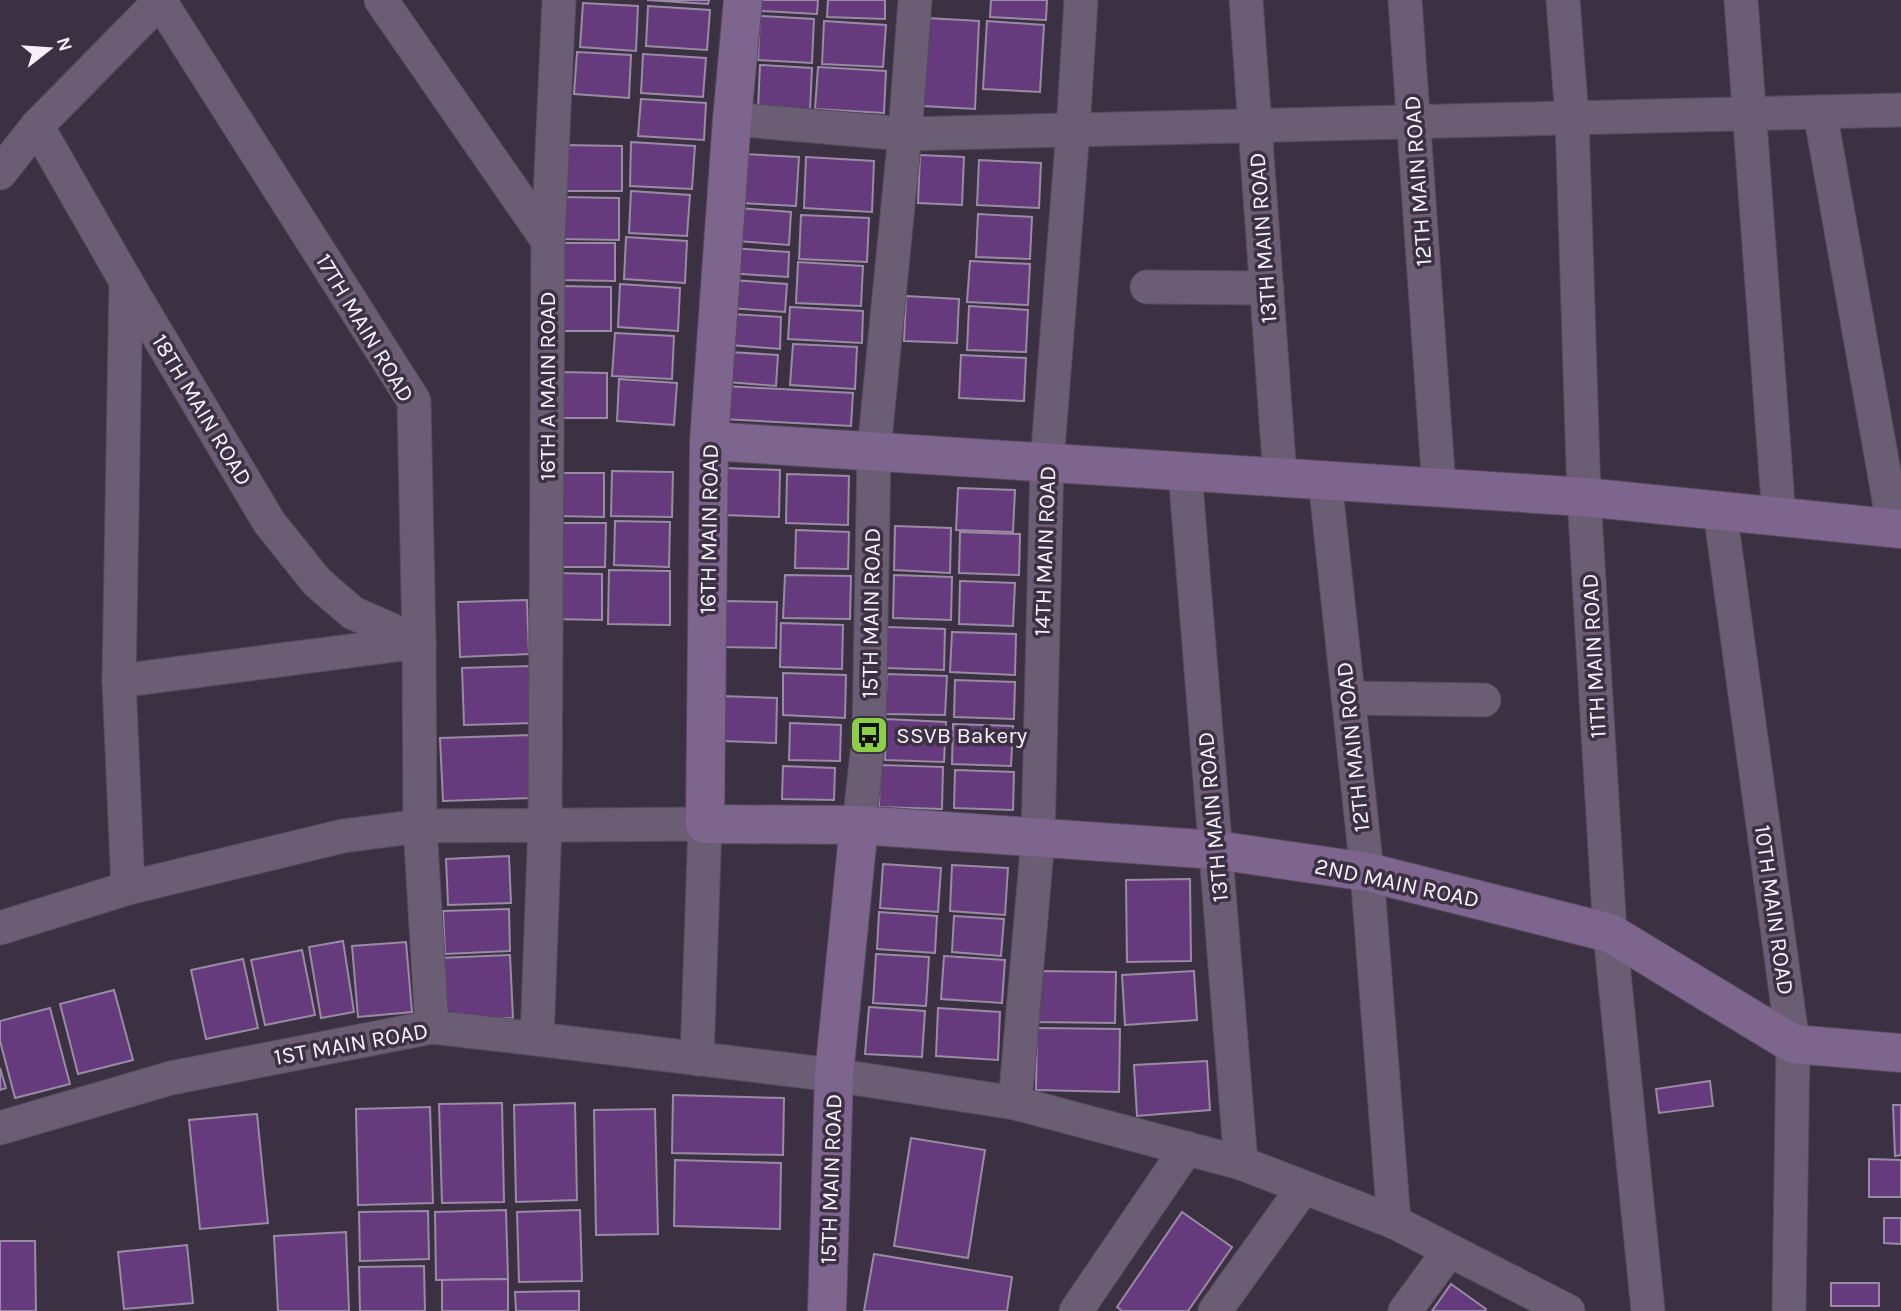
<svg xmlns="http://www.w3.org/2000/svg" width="1901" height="1311" font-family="Karla,sans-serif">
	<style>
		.building { fill: #653b7d; stroke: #998ba3; stroke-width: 2 }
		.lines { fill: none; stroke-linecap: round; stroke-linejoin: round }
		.street-casing { stroke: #564c5c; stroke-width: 35 }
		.secondary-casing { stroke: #564c5c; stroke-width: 40 }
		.street { stroke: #6b5e74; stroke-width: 33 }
		.secondary { stroke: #7e658e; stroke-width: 38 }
		.labels { text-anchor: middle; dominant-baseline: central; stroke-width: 7; stroke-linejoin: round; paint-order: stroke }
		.street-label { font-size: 23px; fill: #f7f0fc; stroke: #3c3043 }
		.poi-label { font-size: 23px; fill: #f7f0fc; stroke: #3c3043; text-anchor: start }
	</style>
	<rect width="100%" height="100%" fill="#3c3043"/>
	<!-- building -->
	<g class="building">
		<path d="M647,0H709L708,4Z"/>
		<path d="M761,0H818L817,14L760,11Z"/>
		<path d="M828,0H885V19L827,17Z"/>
		<path d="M991,0H1047L1046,20L990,17Z"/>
		<path d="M583,3L638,6L636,51L580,47Z"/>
		<path d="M648,6L710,10L707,50L646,46Z"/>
		<path d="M760,16L814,19L812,63L758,60Z"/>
		<path d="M927,18L979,21L975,109L923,106Z"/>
		<path d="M824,21L886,25L883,67L822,64Z"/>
		<path d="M987,21L1044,25L1040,92L983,89Z"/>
		<path d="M577,52L631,55L629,98L574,94Z"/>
		<path d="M643,54L706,58L703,97L641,93Z"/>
		<path d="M760,65L812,68L810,110L758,108Z"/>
		<path d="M818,67L886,71L884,113L815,109Z"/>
		<path d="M641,99L706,103L704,140L638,136Z"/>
		<path d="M631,142L695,146L692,189L630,186Z"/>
		<path d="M564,145L622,146V191H564Z"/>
		<path d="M744,154L799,157L796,206L741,203Z"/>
		<path d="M920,155L964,157L962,205L918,203Z"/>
		<path d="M806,157L874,161L872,212L804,208Z"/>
		<path d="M979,160L1041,163L1039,208L977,205Z"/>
		<path d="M631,191L690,195L687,236L629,233Z"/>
		<path d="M563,197L619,198V240L562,239Z"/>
		<path d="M739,208L791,212L789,245L737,241Z"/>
		<path d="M978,214L1032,217L1030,259L976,257Z"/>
		<path d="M801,215L869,218L867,262L799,259Z"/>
		<path d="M626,237L687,241L685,283L624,279Z"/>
		<path d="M561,243H615V281L561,280Z"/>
		<path d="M730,248L789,252L788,277L728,273Z"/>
		<path d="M970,261L1030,264L1028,305L967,302Z"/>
		<path d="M798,262L863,266L861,306L796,303Z"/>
		<path d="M733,280L787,284L785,312L730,308Z"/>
		<path d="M620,284L680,288L678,331L618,327Z"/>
		<path d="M561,286L611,287V331H561Z"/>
		<path d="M906,296L959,299L957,343L904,341Z"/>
		<path d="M969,306L1028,310L1026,352L967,350Z"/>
		<path d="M790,307L863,311L862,343L788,339Z"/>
		<path d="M732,314L781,317L780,349L730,345Z"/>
		<path d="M615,333L674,336L672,379L612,376Z"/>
		<path d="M793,344L857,347L855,389L790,385Z"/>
		<path d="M730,352L778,355L776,386L728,382Z"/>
		<path d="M961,355L1026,358L1024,401L959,398Z"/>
		<path d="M561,372L607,373V418H561Z"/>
		<path d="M619,379L677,383L674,425L617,421Z"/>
		<path d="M724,386L853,393L851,426L722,419Z"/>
		<path d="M725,468L780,470L779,517L724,515Z"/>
		<path d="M612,471L673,472L672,517L611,516Z"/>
		<path d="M557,473H604V517L557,516Z"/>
		<path d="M787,474L849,476L848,525L786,523Z"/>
		<path d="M958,488L1015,490L1013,532L956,530Z"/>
		<path d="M615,521L670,522L669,567L614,565Z"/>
		<path d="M556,523H606L605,567H556Z"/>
		<path d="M895,526L951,528L950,573L894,570Z"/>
		<path d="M796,530L849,532L848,569L795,568Z"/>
		<path d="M960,532L1020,534L1019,575L959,573Z"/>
		<path d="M609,570L670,571V625L608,624Z"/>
		<path d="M553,573L602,574V620L553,619Z"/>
		<path d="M785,575L851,576L850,619L783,618Z"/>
		<path d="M894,575L952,577L951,620L893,618Z"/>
		<path d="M960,581L1015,583L1013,626L959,624Z"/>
		<path d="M527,600L529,654L460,657L458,602Z"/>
		<path d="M723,601L777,602L776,648L722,647Z"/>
		<path d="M781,623L843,625L842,669L780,667Z"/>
		<path d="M887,627L945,629L944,670L886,668Z"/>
		<path d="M952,632L1016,634L1015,675L950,672Z"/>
		<path d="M530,666L532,723L464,725L462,668Z"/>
		<path d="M783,673L846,675L845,718L783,715Z"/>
		<path d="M887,674L947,676L945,715L885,714Z"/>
		<path d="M955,680L1015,682L1014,719L954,717Z"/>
		<path d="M722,696L777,698L776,743L721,741Z"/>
		<path d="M886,719L946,722L944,762L885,760Z"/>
		<path d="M790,723L841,725L840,761L789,760Z"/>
		<path d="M953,724L1013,726L1011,766L952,764Z"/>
		<path d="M530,735L533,798L443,801L440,738Z"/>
		<path d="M880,765L943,767L942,809L879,807Z"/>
		<path d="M783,766L835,768L834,800L782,799Z"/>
		<path d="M955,770L1014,772L1013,810L954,808Z"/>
		<path d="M509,856L511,903L448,905L446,859Z"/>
		<path d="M883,864L941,868L938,912L880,908Z"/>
		<path d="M952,865L1008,868L1005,915L950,911Z"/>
		<path d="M1190,879L1191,961L1127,962L1126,880Z"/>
		<path d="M509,909L510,951L445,954L443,911Z"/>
		<path d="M879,912L937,916L935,953L877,949Z"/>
		<path d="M954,916L1004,919L1001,956L952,952Z"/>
		<path d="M343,941L354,1012L321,1018L309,947Z"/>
		<path d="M406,942L412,1012L358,1017L352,946Z"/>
		<path d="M302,950L315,1015L265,1025L251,960Z"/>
		<path d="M876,954L929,957L926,1006L873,1003Z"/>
		<path d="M510,955L513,1018L441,1021L439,958Z"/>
		<path d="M944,956L1005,960L1002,1003L941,999Z"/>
		<path d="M243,959L258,1028L206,1039L191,970Z"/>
		<path d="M1035,971L1116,972L1115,1023L1034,1022Z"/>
		<path d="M1194,971L1197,1020L1125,1025L1122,975Z"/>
		<path d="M114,990L133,1060L78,1074L60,1004Z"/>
		<path d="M869,1007L925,1011L922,1057L865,1054Z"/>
		<path d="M50,1008L70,1084L15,1098L0,1041V1021Z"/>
		<path d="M938,1008L1000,1012L998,1060L936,1056Z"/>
		<path d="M1037,1028L1120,1029L1119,1092L1036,1090Z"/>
		<path d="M1207,1061L1210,1110L1137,1116L1134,1065Z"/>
		<path d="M0,1068L6,1088L0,1090Z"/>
		<path d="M1710,1081L1713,1106L1659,1113L1656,1089Z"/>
		<path d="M673,1095L784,1098L783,1155L672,1153Z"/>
		<path d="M502,1103L504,1202L442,1203L439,1104Z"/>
		<path d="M575,1103L577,1200L516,1202L514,1105Z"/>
		<path d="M1893,1105H1901V1155L1895,1156Z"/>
		<path d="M430,1107L433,1203L358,1205L356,1109Z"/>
		<path d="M655,1109L658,1234L596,1235L594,1110Z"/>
		<path d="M257,1114L268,1223L200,1229L189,1120Z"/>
		<path d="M911,1138L985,1150L968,1258L894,1246Z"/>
		<path d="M1869,1159L1901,1160V1197H1869Z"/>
		<path d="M675,1160L781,1163L780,1229L674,1226Z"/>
		<path d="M506,1210L508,1279L436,1280L435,1212Z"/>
		<path d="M580,1210L582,1281L519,1282L517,1212Z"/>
		<path d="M428,1211L429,1259L360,1261L359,1212Z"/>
		<path d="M1182,1212L1232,1247L1188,1311H1122L1117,1307Z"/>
		<path d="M1884,1218H1901V1244L1884,1243Z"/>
		<path d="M346,1232L349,1311H278L274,1236Z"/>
		<path d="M0,1241H35L36,1311H0Z"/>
		<path d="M187,1245L193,1303L124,1309L118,1252Z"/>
		<path d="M874,1254L1012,1277L1007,1311H864Z"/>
		<path d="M424,1266L425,1311H360L359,1267Z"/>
		<path d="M508,1279V1311H442V1280Z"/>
		<rect x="1831" y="1283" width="48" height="23"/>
		<path d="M1451,1284L1486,1309L1485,1311H1432Z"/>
		<path d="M579,1291V1311H516L515,1292Z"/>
	</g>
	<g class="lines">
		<defs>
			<g id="street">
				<path d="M381,0L548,241L545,824L537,1039"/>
				<path d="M1246,0L1280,477"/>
				<path d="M1405,0L1439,488"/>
				<path d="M1563,0L1572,118L1584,497L1610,933L1648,1311"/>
				<path d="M1741,0L1779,517"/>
				<path d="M160,1L414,401L419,642L420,826L432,1027"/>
				<path d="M1820,112L1894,528"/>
				<path d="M732,119L905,134L1901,110"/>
				<path d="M37,126L131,290L269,522L317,582L353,613L419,642"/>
				<path d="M0,173L37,126L161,0"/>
				<path d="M548,241L559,0"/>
				<path d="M1147,287L1267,288"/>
				<path d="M1185,472L1241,1163"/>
				<path d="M1325,480L1367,872L1394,1222"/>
				<path d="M1720,511L1793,1044L1789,1311"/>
				<path d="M119,681L126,281"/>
				<path d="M1348,698L1484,700"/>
				<path d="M859,825L869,735L874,450L905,134L915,0"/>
				<path d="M128,888L119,681L419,642"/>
				<path d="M0,928L128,888L343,836L420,826L705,824L697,1059"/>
				<path d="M1015,1103L1038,838L1047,462L1073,130L1081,0"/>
				<path d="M0,1128L171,1078L432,1027L537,1039L834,1075L1015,1103L1241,1163L1394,1222L1568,1311"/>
				<path d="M1076,1311L1187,1148"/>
				<path d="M1215,1311L1303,1188"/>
				<path d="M1405,1311L1449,1251"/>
			</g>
			<g id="secondary">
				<path d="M743,0L732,119L709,441L705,824L859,825L1216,850L1367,872L1610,933L1793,1044L1901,1053"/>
				<path d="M709,441L1584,497L1901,529"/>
				<path d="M827,1311L834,1075L859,825"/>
			</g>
		</defs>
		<!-- street casing -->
		<use href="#street" class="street-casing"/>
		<!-- secondary casing -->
		<use href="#secondary" class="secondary-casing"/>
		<!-- street -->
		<use href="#street" class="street"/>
		<!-- secondary -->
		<use href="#secondary" class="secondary"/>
	</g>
	<!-- icons -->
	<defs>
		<symbol id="bus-square" viewBox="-11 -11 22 22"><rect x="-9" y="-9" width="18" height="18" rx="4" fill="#8cce45" stroke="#3c3043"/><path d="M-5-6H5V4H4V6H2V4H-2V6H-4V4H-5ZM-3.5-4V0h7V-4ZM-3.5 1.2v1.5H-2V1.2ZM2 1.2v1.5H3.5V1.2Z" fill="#111"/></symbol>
	</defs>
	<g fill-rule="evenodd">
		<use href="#bus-square" x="847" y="713" width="44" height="44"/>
	</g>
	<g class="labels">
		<!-- street labels -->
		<g class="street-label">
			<text transform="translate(1418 181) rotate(-94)">12TH MAIN ROAD</text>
			<text transform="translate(1263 238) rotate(-94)">13TH MAIN ROAD</text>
			<text transform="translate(365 328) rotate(59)">17TH MAIN ROAD</text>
			<text transform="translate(547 386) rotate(-90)">16TH A MAIN ROAD</text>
			<text transform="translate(202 410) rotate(59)">18TH MAIN ROAD</text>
			<text transform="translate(709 529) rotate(-89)">16TH MAIN ROAD</text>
			<text transform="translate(1045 551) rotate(-88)">14TH MAIN ROAD</text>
			<text transform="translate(871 613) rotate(-89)">15TH MAIN ROAD</text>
			<text transform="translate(1594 656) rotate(-93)">11TH MAIN ROAD</text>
			<text transform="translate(1353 747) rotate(-96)">12TH MAIN ROAD</text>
			<text transform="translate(1213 817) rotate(-95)">13TH MAIN ROAD</text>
			<text transform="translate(1397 883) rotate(12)">2ND MAIN ROAD</text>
			<text transform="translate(1774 910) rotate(82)">10TH MAIN ROAD</text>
			<text transform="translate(351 1044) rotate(-10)">1ST MAIN ROAD</text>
			<text transform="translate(831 1179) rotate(-88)">15TH MAIN ROAD</text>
		</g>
		<!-- poi labels -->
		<g class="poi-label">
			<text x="896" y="735">SSVB Bakery</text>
		</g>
	</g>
	<!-- north arrow -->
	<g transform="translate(49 49) rotate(73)" stroke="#3c3043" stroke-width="5" paint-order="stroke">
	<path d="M0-5L12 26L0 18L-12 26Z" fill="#f7f0fc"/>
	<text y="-10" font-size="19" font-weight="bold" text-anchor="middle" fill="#f7f0fc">N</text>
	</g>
</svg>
